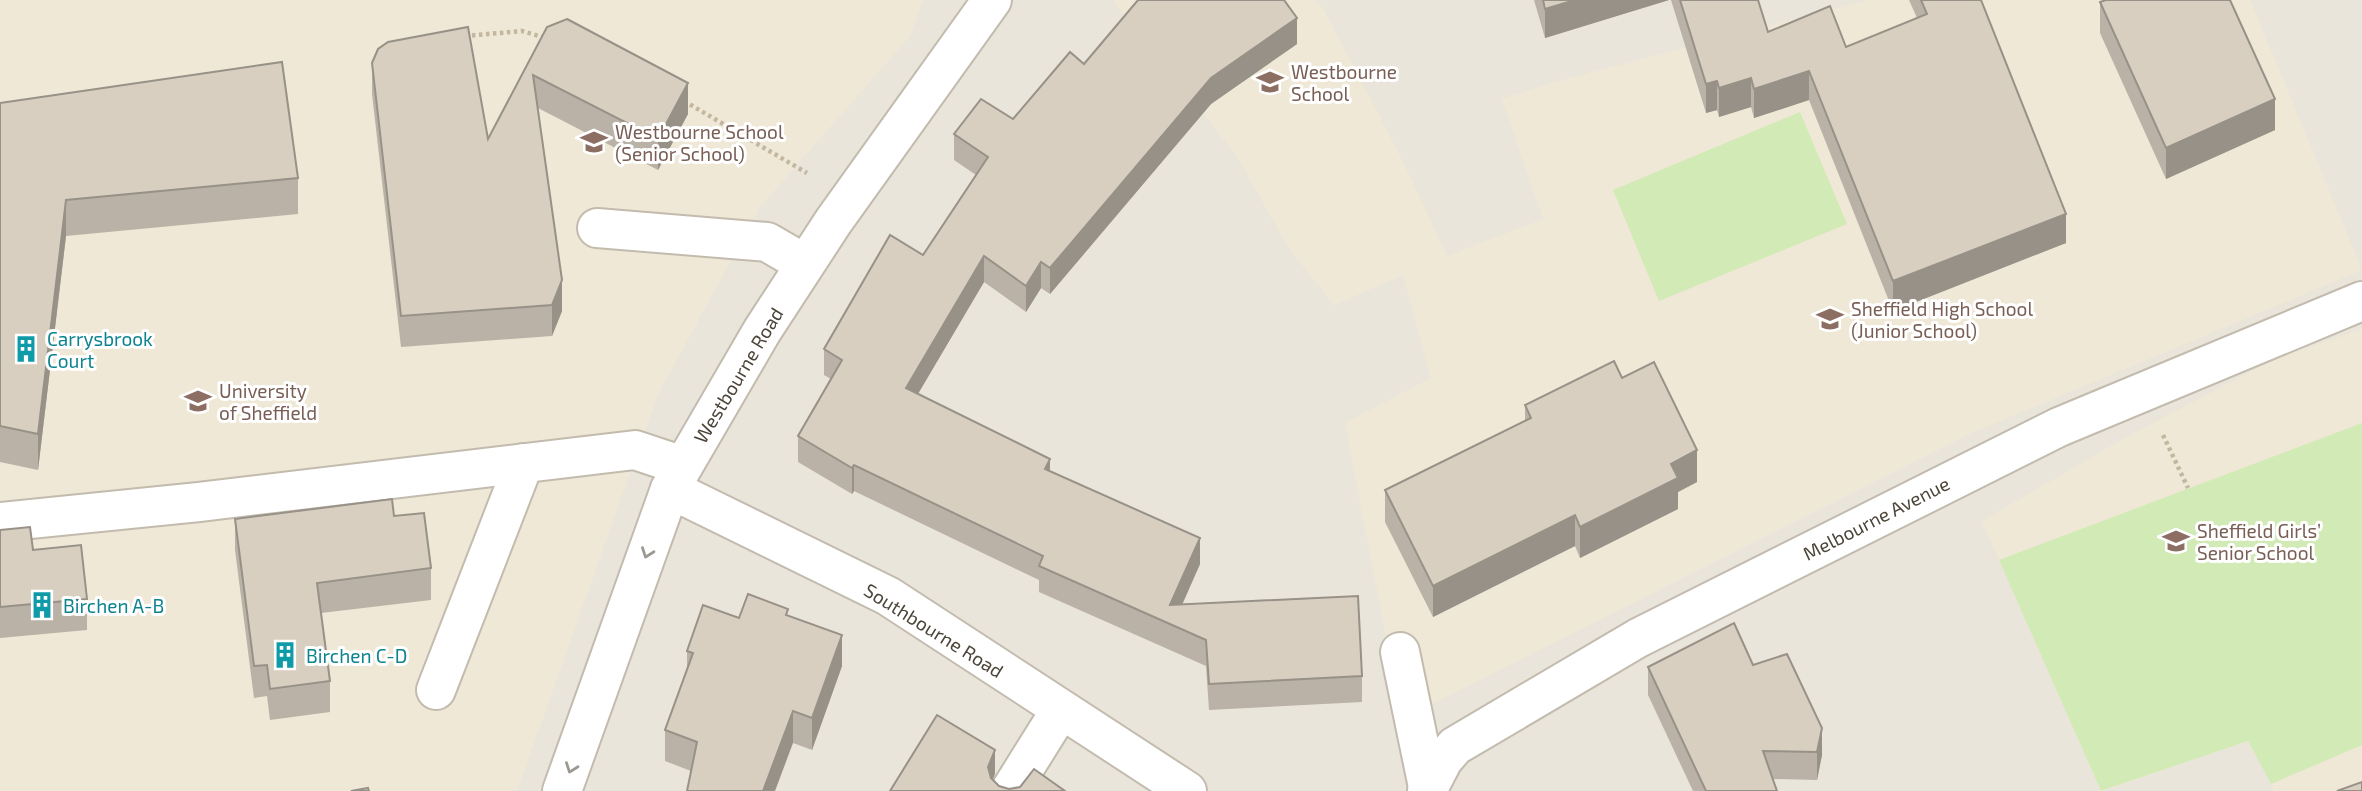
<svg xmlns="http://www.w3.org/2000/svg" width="2362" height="791" font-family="'Exo 2',sans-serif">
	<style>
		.residential { fill: #eae5da }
		.education { fill: #efe8d6 }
		.green { fill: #d2eab5 }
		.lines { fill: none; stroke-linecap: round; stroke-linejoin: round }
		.minor-casing { stroke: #c2bbae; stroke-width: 42 }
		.path { stroke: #c4b79f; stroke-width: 4.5; stroke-dasharray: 3.5 3.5; stroke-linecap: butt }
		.minor { stroke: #fff; stroke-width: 38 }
		.wall { fill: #bab2a6 }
		.shaded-wall { fill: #979187 }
		.building { fill: #d8cfc1; stroke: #979187; stroke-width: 2 }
		.oneway { stroke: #9c9892 }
		.labels { text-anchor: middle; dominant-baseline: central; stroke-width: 6; stroke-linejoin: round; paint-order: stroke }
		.education-label { font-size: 19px; fill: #785e54; stroke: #fff; text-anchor: start }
		.culture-label { font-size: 19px; fill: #0d838f; stroke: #fff; text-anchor: start }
		.street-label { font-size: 19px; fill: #4b4439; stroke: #fff }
	</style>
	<rect width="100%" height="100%" fill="#f6f3ec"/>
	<!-- residential -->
	<g class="residential">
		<path d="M0,0H2362V338L1983,521L2101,791H0Z"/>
		<path d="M2248,741L2275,791H2102Z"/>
	</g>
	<!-- education -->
	<g class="education">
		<path d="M0,0H923L910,36L760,207L658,394L517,791H0Z"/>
		<path d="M1113,0H1314L1324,10L1401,158L1447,256L1543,219L1502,99L1558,81L1868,0H2250L2362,270L1974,432L1402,719L1345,423L1431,378L1403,275L1334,305L1290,250L1236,155Z"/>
		<path d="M2362,329V791H2275L2248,741L2101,791L1982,521L2123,439L2277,358Z"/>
	</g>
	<!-- green -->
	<g class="green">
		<path d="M1800,112L1847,224L1659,301L1613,190Z"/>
		<path d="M2362,423V745L2271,784L2248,741L2101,791L1999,560Z"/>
	</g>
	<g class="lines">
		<defs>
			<g id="minor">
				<path d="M597,228L767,242L805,264"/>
				<path d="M670,489L888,596L1187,791"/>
				<path d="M0,522L199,502L635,450L683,466"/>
				<path d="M1400,652L1428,787"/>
				<path d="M436,690L524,463"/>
				<path d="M562,791L670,489L762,331L833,222L992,0"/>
				<path d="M1010,791L1060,711"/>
				<path d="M1427,791L1443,760L1455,746L1638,638L2059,427L2362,301"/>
			</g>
		</defs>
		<!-- minor casing -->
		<use href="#minor" class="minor-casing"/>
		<!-- path -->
		<g class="path">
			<path d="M465,36L522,31L546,38"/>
			<path d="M684,101L807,173"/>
			<path d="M2163,435L2188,488"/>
		</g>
		<!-- minor -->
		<use href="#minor" class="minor"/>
	</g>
	<!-- wall -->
	<g class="wall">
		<path d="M1534,0H1669L1545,38Z"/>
		<path d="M1671,0H1758L1768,32L1846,47L1917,18L1909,0H1981L2066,243L1893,311L1809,100L1754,118L1751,107L1719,117L1717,110L1706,113Z"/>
		<path d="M2100,2L2275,130L2166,179L2100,33Z"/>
		<path d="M547,27L688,114L658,170L538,108L562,311L552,336L401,347L372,94V63L488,139Z"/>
		<path d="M1297,44L1211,104L1050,294L1041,288L1026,312L984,282L918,394L1050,471L1200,564L1182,605L1362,676V702L1209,710L1206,666L1039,592V580L854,491L852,494L798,462V436L831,379L824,375V349L923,255L976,175L954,160V134L1013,119L1084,64Z"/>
		<path d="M0,103L298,178V214L66,236L38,470L0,462Z"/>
		<path d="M1622,378L1697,482L1678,492V509L1580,558L1575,546L1433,617L1385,522V490L1525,421V405Z"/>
		<path d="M394,516L431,568V600L321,613L330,681V712L270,720L267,696L254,698L235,550V519Z"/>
		<path d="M0,530L33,550L87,599V630L0,638Z"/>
		<path d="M788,616L842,666L812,750L793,743L691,771L665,761V730L687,671V651L739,618Z"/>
		<path d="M1753,665L1822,755L1817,780L1773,779L1777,791H1693L1648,695V667Z"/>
	</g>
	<!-- shaded-wall -->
	<g class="shaded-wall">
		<path d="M1575,0H1669L1545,38V9Z"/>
		<path d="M1297,18V44L1211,104L1050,294V268L1211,78Z"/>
		<path d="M1809,71V100L1754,118V89Z"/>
		<path d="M1751,78V107L1719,117V88Z"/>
		<path d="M1717,81V110L1706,113V84Z"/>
		<path d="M688,83V114L658,170V139Z"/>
		<path d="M2275,99V130L2166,179V148Z"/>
		<path d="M66,200V236L38,470V434Z"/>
		<path d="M2066,214V243L1893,311V281Z"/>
		<path d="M984,256V282L906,414V388Z"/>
		<path d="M1041,262V288L1026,312V286Z"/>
		<path d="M562,280V311L552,336V305Z"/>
		<path d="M1697,450V482L1678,492V509L1580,558V527L1671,464Z"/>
		<path d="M1050,459V485L1045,469Z"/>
		<path d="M854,465V491L852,494V468Z"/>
		<path d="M1575,515V546L1433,617V586Z"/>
		<path d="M1200,538V564L1173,625L1170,605Z"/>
		<path d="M842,635V666L812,750V718Z"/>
		<path d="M793,711V743L775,791H763Z"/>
		<path d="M1822,728V755L1817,780V752Z"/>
		<path d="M995,750V774L988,791V767Z"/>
	</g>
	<!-- building -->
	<g class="building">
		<path d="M1138,0H1284L1297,18L1211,78L1050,268L1041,262L1026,286L984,256L906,388L1050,459L1045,469L1200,538L1170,605L1358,596L1362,676L1209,684L1206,640L1039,566L1043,556L854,465L852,468L798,436L842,360L824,349L890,235L923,255L988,157L954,134L981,99L1013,119L1070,52L1084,64Z"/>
		<path d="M1543,0H1575L1545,9Z"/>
		<path d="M1680,0H1758L1768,32L1830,6L1846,47L1927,14L1921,0H1981L2066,214L1893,281L1809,71L1754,89L1751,78L1719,88L1717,81L1706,84Z"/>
		<path d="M2106,0H2230L2275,99L2166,148L2100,2Z"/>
		<path d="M567,19L688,83L658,139L533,75L562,280L552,305L401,316L372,63L378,49L388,42L468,27L488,139L547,27Z"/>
		<path d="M282,62L298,178L66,200L38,434L0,426V103Z"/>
		<path d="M1614,361L1622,378L1654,362L1697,450L1671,464L1678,478L1580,527L1575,515L1433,586L1385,490L1531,418L1525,405Z"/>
		<path d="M392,499L394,516L424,513L431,568L317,583L330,681L270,689L267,665L254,666L235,519Z"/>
		<path d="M30,527L33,550L81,545L87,599L0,607V530Z"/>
		<path d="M748,594L788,609L786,615L842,635L812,718L793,711L763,791H687L697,742L665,730L693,653L687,651L703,605L739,618Z"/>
		<path d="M1734,623L1753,665L1787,654L1822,728L1817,752L1763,751L1777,791H1706L1648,667Z"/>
		<path d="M937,715L995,750L988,767L991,778L999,786L1009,789L1020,787L1034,769L1065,791H890Z"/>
		<path d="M2362,782V791H2337Z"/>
		<path d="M368,788L369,791H351Z"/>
	</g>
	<!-- one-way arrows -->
	<defs><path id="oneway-chevron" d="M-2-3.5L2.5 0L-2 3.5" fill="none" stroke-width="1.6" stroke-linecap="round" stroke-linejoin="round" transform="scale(1.75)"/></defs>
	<g class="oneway">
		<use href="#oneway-chevron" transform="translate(647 553) rotate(110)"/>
		<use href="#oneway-chevron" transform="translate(571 768) rotate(110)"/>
	</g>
	<!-- icons -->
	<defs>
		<symbol id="school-bare" viewBox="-9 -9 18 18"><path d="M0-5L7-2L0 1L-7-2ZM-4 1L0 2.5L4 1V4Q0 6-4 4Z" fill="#8d6e63" stroke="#fff" stroke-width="2.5" paint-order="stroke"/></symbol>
		<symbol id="building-bare" viewBox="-9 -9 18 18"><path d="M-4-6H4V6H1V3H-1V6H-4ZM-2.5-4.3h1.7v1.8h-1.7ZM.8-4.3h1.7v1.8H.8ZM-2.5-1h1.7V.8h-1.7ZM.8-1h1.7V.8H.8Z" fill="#0f9aa8" stroke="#fff" stroke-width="2.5" paint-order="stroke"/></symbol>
		<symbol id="university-bare" viewBox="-9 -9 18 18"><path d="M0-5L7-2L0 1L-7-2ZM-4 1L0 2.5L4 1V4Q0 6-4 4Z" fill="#8d6e63" stroke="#fff" stroke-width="2.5" paint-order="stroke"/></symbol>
	</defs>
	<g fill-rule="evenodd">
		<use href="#school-bare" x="1251" y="63" width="38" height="38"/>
		<use href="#school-bare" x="575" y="123" width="38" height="38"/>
		<use href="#school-bare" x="1811" y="300" width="38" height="38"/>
		<use href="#building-bare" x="7" y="330" width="38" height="38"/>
		<use href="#university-bare" x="179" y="382" width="38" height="38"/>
		<use href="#school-bare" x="2157" y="522" width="38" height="38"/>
		<use href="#building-bare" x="23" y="586" width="38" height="38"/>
		<use href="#building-bare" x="266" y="636" width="38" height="38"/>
	</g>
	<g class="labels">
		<!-- education labels -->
		<g class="education-label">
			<text x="1291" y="71">Westbourne<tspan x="1291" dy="22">School</tspan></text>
			<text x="615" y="131">Westbourne School<tspan x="615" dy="22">(Senior School)</tspan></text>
			<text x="1851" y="308">Sheffield High School<tspan x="1851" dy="22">(Junior School)</tspan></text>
			<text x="219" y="390">University<tspan x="219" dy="22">of Sheffield</tspan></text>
			<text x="2197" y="530">Sheffield Girls’<tspan x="2197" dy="22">Senior School</tspan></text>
		</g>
		<!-- culture labels -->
		<g class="culture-label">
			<text x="47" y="338">Carrysbrook<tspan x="47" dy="22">Court</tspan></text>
			<text x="63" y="605">Birchen A-B</text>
			<text x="306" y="655">Birchen C-D</text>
		</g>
		<!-- street labels -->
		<g class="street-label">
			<text transform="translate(738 375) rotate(-59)">Westbourne Road</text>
			<text transform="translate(1876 518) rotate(-27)">Melbourne Avenue</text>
			<text transform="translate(934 630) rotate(32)">Southbourne Road</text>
		</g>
	</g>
</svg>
